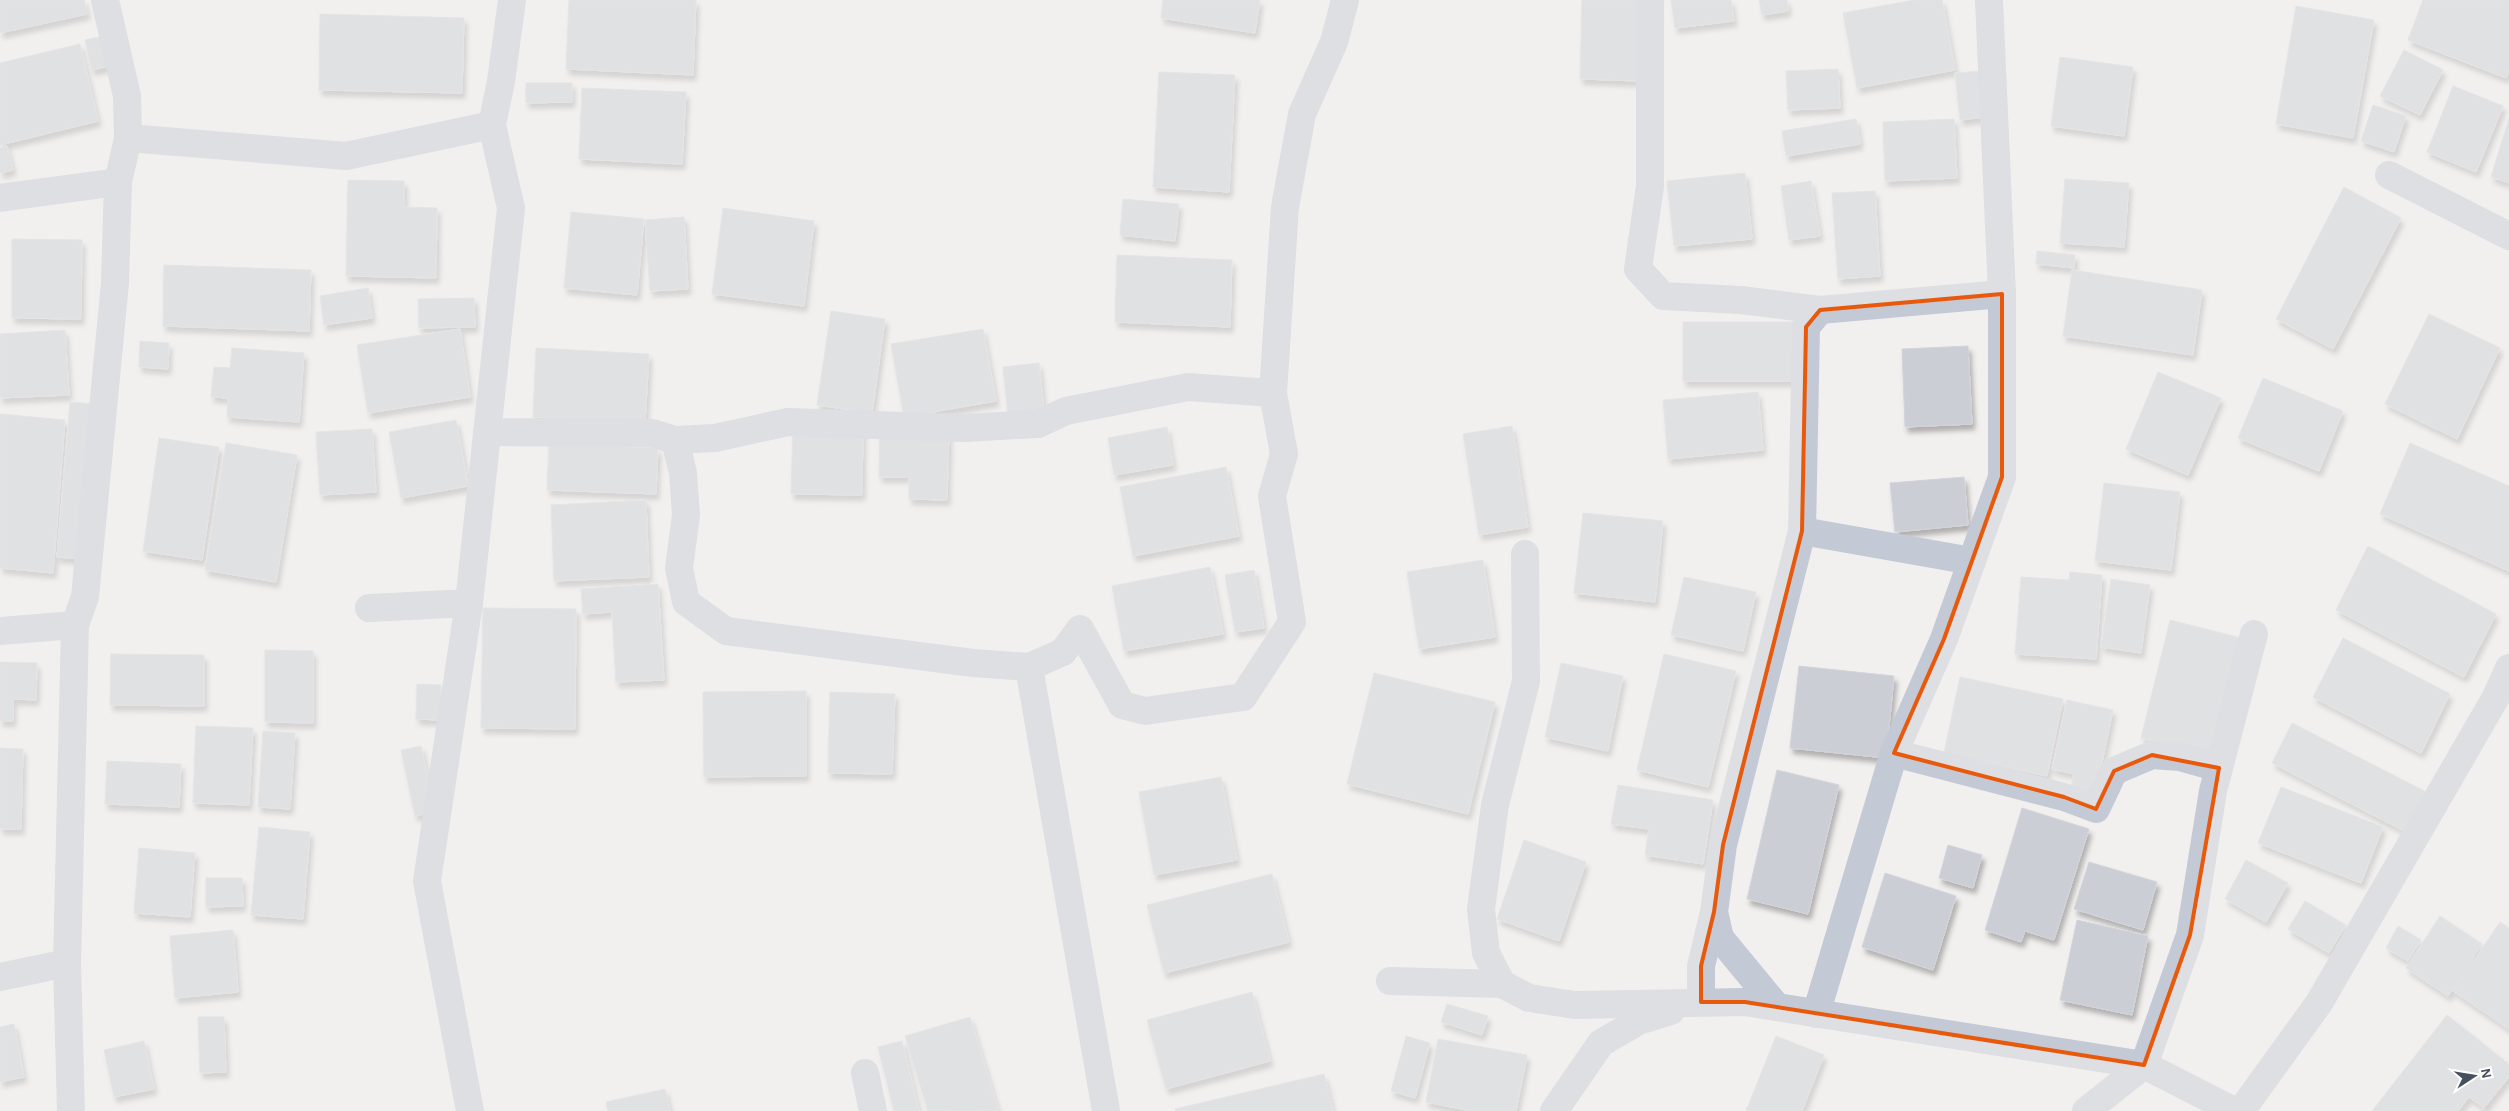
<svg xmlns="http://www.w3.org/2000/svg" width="2509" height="1111" font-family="'Alegreya Sans',sans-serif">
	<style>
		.building { fill: #cbced5; stroke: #d3d4db; filter: url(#shadow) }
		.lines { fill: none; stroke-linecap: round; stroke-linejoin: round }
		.minor { stroke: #c3c9d5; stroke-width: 28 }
		.marked { fill: none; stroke: #e8590c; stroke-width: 4; stroke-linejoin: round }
	</style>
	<defs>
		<filter id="shadow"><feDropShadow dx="3" dy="5.5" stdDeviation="2.5" flood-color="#0004"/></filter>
	</defs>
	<rect width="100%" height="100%" fill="#f2f0ef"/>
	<!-- building -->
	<g class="building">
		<path d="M0,0H84L87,14L0,33Z"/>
		<path d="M569,0H696L693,75L566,69Z"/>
		<path d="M1163,0H1260L1255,33L1161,18Z"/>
		<path d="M1582,0H1641L1639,81L1580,79Z"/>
		<path d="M1671,0H1731L1734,21L1675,28Z"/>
		<path d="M1759,0H1787L1788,11L1762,15Z"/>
		<path d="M1914,0H1942L1955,70L1857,88L1843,13Z"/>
		<path d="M2423,0H2509V70L2506,78L2408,40Z"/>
		<path d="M2296,6L2374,20L2353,138L2276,124Z"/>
		<path d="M320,14L464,18L462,93L319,90Z"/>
		<path d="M107,35L114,65L92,70L85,40Z"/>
		<path d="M80,44L98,121L0,145V63Z"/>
		<path d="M2404,50L2443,70L2420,115L2380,96Z"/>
		<path d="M2060,57L2133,67L2124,136L2051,126Z"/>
		<path d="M1838,69L1840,108L1788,110L1786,71Z"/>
		<path d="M1981,71L1985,117L1960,120L1955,73Z"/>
		<path d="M1159,72L1235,75L1229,192L1153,187Z"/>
		<path d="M526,83H572V102L526,103Z"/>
		<path d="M2453,86L2503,106L2476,172L2427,152Z"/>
		<path d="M582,88L686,92L682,164L579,159Z"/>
		<path d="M2373,105L2406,116L2394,152L2361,141Z"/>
		<path d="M2509,118V183L2491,177Z"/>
		<path d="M1856,119L1860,144L1786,156L1782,131Z"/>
		<path d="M1954,119L1957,178L1885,181L1883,122Z"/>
		<path d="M7,146L13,170L0,173V148Z"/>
		<path d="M1745,173L1752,239L1674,246L1667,181Z"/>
		<path d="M2065,179L2129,183L2124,247L2060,243Z"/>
		<path d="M348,180L404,181V207L437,208L436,278L346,276Z"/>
		<path d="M1811,181L1820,236L1789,240L1781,186Z"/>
		<path d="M2344,187L2401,218L2333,349L2276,319Z"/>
		<path d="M1875,191L1880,276L1838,279L1832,193Z"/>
		<path d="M1123,199L1179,204L1175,241L1120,235Z"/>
		<path d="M723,208L814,221L804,306L712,294Z"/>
		<path d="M571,212L644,219L637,295L564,288Z"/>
		<path d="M684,217L688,289L650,291L645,220Z"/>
		<path d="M12,239L82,240L81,319L12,318Z"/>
		<path d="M2037,251L2075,255L2074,268L2036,264Z"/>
		<path d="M1117,255L1232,260L1230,327L1115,322Z"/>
		<path d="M164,265L311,270L309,331L163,326Z"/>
		<path d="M2072,270L2202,290L2193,355L2063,336Z"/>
		<path d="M368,288L372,318L324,325L320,296Z"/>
		<path d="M474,298L475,327L419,328L418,299Z"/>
		<path d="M831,311L885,319L872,413L817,405Z"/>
		<path d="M2429,314L2500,348L2457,439L2385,404Z"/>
		<rect x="1683" y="322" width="111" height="59"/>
		<path d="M460,329L470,397L368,413L357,345Z"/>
		<path d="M983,329L996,401L904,417L891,344Z"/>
		<path d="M65,330L69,395L0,398V334Z"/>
		<path d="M140,341L169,343L168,369L139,367Z"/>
		<path d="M1968,346L1972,424L1905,427L1902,349Z"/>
		<path d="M232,348L304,353L299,422L227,417L228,398L211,397L214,367L230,368Z"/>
		<path d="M536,348L649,354L645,423L533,417Z"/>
		<path d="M1039,363L1044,412L1008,416L1003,367Z"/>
		<path d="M2158,372L2221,398L2188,475L2126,449Z"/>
		<path d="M2263,378L2343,411L2319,471L2238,438Z"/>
		<path d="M1758,392L1763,450L1668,459L1663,400Z"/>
		<path d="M70,402L95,404L82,559L57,557Z"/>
		<path d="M0,414L65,420L53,573L0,568Z"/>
		<path d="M456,420L468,486L401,498L389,432Z"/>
		<path d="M793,423L863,425L862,495L791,494Z"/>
		<path d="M880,426L949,428L947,500L909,499V477H879Z"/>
		<path d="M1512,426L1528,527L1479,535L1463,434Z"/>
		<path d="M1167,427L1173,465L1114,475L1108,438Z"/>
		<path d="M372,429L376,492L320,495L316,432Z"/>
		<path d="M159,438L219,447L202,560L143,551Z"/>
		<path d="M226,443L297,455L276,582L205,570Z"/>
		<path d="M2410,443L2509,486V571L2380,514Z"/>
		<path d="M549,444L658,448L656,494L547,490Z"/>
		<path d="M1226,467L1239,536L1133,556L1120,487Z"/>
		<path d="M1964,477L1968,525L1895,532L1890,483Z"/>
		<path d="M2104,483L2180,492L2171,570L2095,561Z"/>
		<path d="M646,500L649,577L554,581L551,505Z"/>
		<path d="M1583,513L1663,521L1655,602L1574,593Z"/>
		<path d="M2368,546L2496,614L2464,677L2336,610Z"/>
		<path d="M1483,560L1495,637L1419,649L1407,572Z"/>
		<path d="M1210,567L1223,634L1124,651L1112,586Z"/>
		<path d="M1254,570L1264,628L1235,632L1225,575Z"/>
		<path d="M2070,572L2102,575L2096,659L2015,654L2021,577L2069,580Z"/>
		<path d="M1684,577L1756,592L1743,651L1671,635Z"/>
		<path d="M2111,579L2150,585L2141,653L2101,647Z"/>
		<path d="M658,584L664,680L616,682L612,612L583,614L581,589Z"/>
		<path d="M483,608L576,609L575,729L481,728Z"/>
		<path d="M2170,620L2241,638L2212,756L2141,738Z"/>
		<path d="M2343,638L2450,694L2421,753L2313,697Z"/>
		<path d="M265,650L313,651V723L265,722Z"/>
		<path d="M111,654L204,655V706L110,705Z"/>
		<path d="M1664,654L1736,671L1708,787L1637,770Z"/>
		<path d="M0,662L37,663L36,700L13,699V721H0Z"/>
		<path d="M1561,663L1623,676L1608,751L1545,737Z"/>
		<path d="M1799,666L1894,676L1886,758L1790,748Z"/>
		<path d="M1374,673L1495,702L1468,814L1347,784Z"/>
		<path d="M1960,677L2063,699L2047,776L1944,753Z"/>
		<path d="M417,684L441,685L440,720L416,719Z"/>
		<path d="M806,691V776L704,777L703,692Z"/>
		<path d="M830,692L895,694L892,774L828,773Z"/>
		<path d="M2067,700L2113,710L2094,800L2069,795L2074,774L2052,769Z"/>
		<path d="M2292,723L2430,794L2410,834L2272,763Z"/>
		<path d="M196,726L253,728L249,805L193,803Z"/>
		<path d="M263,731L295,733L290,809L258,807Z"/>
		<path d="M421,746L435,812L415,816L401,750Z"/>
		<path d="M0,748L23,749L21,829H0Z"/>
		<path d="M107,761L181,764L179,807L105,804Z"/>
		<path d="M1777,770L1839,785L1808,914L1747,899Z"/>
		<path d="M1221,777L1237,860L1154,875L1139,792Z"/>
		<path d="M1618,785L1713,800L1703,864L1645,855L1649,829L1611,824Z"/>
		<path d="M2281,787L2383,827L2361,883L2258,843Z"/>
		<path d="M2022,808L2089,829L2054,940L2025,931L2021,942L1985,930Z"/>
		<path d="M259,827L310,832L303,919L251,915Z"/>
		<path d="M1524,840L1586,862L1559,941L1497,919Z"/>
		<path d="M1948,845L1982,855L1973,888L1939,878Z"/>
		<path d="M139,848L195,853L190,917L134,913Z"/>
		<path d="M2246,860L2288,883L2266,922L2225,899Z"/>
		<path d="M2089,862L2157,882L2143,930L2074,909Z"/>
		<path d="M1885,873L1956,896L1933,970L1862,947Z"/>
		<path d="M1272,874L1289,942L1164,973L1147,905Z"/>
		<path d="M206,878H242L243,906L206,907Z"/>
		<path d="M2305,901L2346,925L2329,953L2288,929Z"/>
		<path d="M2440,916L2482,944L2448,996L2406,968Z"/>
		<path d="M2077,920L2148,936L2132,1015L2060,1000Z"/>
		<path d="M2500,922L2509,928V1029L2453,991Z"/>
		<path d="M2398,926L2421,940L2408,961L2386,948Z"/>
		<path d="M233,930L238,992L175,998L170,936Z"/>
		<path d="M1252,992L1270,1061L1166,1089L1147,1020Z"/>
		<path d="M1447,1004L1488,1016L1482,1035L1441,1022Z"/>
		<path d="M2447,1015L2509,1064V1077L2484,1108L2469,1097L2458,1111H2372Z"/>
		<path d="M198,1017H224L226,1072L200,1073Z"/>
		<path d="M970,1017L998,1110L928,1111L905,1036Z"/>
		<path d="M14,1024L24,1077L0,1082V1027Z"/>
		<path d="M1406,1036L1430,1043L1415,1098L1391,1091Z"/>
		<path d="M1776,1036L1824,1055L1802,1111H1746Z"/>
		<path d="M1438,1039L1527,1055L1516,1111H1471L1426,1102Z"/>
		<path d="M144,1041L154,1089L114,1097L104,1050Z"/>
		<path d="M902,1041L919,1111H894L878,1047Z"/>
		<path d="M1324,1074L1333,1111H1176L1175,1109Z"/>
		<path d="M665,1089L670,1111H608L606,1102Z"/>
	</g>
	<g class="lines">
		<!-- minor -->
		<g class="minor">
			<path d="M1650,0V186L1638,269L1663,296L1741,300L1820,310L1806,327L1802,531L1723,845L1714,912L1701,966V1002"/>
			<path d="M128,138L346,156L492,125"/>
			<path d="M2389,175L2509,236"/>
			<path d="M0,198L118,182"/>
			<path d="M1820,310L2002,294"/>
			<path d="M487,432L652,433L675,440L715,438L788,422L964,428L1038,424L1066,411L1188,387L1273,393"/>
			<path d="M675,440L683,473L686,515L679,568L686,602L726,631L973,663L1029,667L1063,652L1080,629L1122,705L1145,711L1243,697L1292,622L1272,496L1284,454L1273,393L1285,207L1302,114L1334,42L1345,0"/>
			<path d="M1802,531L1972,561"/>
			<path d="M369,608L469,603"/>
			<path d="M0,631L75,625"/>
			<path d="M1029,667L1106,1111"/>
			<path d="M1894,753L2064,797L2096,809L2114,771L2152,755L2180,757L2219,768"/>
			<path d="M1714,912L1720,938L1777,1007"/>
			<path d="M0,977L67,963"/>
			<path d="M1390,981L1502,984L1529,998L1575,1005L1745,1002L2144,1065L2234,1111"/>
			<path d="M1502,984L1486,953L1481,909L1495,805L1526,681L1525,554"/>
			<path d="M1816,1014L1894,753L1944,639L2002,477V294L1989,0"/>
			<path d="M865,1073L873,1111"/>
			<path d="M71,1111L67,963L75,625L85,597L115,283L118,182L128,138L127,96L105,0"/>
			<path d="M470,1111L427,881L469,603L511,208L492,125L501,81L512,0"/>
			<path d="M1554,1111L1601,1043L1639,1021L1671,1011"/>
			<path d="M2086,1111L2144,1065L2190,935L2213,791L2254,634"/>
			<path d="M2241,1111L2319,1003L2496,697L2509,668"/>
		</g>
	</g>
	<!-- marked area -->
	<path d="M0 0H2509V1111H0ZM2002,294V477L1944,639L1894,753L2064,797L2096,809L2114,771L2152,755L2219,768L2190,935L2144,1065L1745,1002H1701V966L1714,912L1723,845L1802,531L1806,327L1820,310Z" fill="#f2f0ef" fill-opacity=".55" fill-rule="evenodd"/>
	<path class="marked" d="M2002,294V477L1944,639L1894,753L2064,797L2096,809L2114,771L2152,755L2219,768L2190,935L2144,1065L1745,1002H1701V966L1714,912L1723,845L1802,531L1806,327L1820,310Z"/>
	<!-- north arrow -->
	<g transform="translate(2474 1076) rotate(78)" stroke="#ffffff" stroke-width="4" paint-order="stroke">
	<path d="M0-4L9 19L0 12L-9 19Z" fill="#464f5e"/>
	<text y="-8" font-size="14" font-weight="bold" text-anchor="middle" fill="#464f5e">N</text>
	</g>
</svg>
